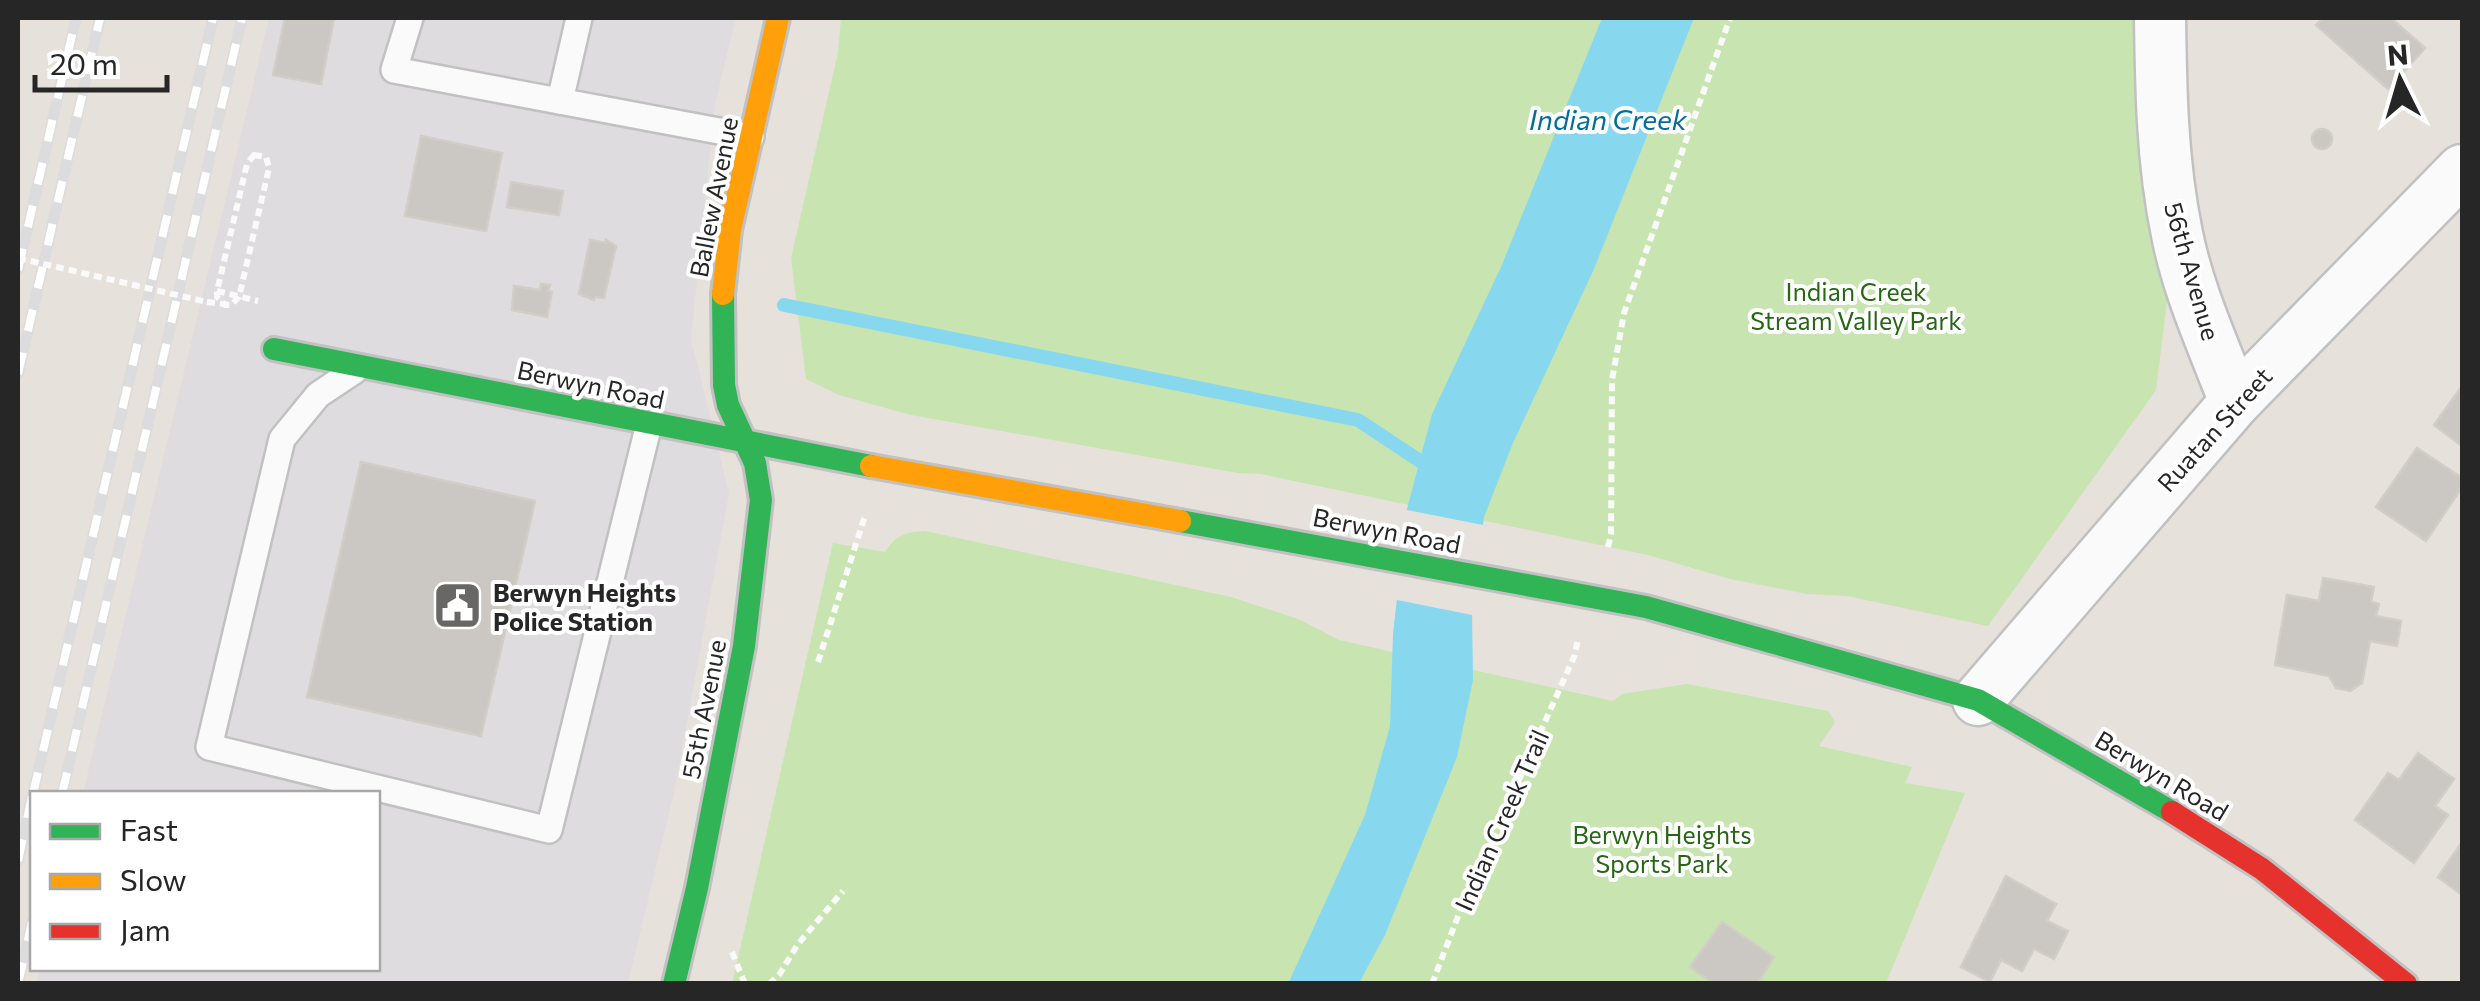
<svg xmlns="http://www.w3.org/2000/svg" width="2480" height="1001" font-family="Commissioner,sans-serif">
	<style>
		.industrial { fill: #dfdcdf }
		.green { fill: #c8e4b0 }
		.water { fill: #87d8ef }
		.pier { fill: #e6e1db }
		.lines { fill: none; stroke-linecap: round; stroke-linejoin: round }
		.stream { stroke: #87d8ef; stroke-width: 14 }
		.building { fill: #cbc7c2; stroke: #d1cdc7; stroke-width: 2.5 }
		.lane-casing { stroke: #c2c1c2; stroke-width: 30 }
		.street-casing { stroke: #c2c1c2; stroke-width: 55 }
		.fast-casing { stroke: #c2c1c2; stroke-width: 28 }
		.slow-casing { stroke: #c2c1c2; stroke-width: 28 }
		.jam-casing { stroke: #c2c1c2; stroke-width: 28 }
		.path { stroke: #fbfafa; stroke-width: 6; stroke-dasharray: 8 5; stroke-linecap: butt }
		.lane { stroke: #fbfafa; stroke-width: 25 }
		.street { stroke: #fbfafa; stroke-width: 50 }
		.fast { stroke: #30b455; stroke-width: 22 }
		.slow { stroke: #ff9f0a; stroke-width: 22 }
		.jam { stroke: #e5322d; stroke-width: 22 }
		.rail-casing { stroke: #dcdbdd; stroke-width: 11 }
		.rail { stroke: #fff; stroke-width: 8; stroke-dasharray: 22; stroke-linecap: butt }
		.path-bridge { stroke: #fbfafa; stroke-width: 6; stroke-dasharray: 8 5; stroke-linecap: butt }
		.labels { text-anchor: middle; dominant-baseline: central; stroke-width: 8; stroke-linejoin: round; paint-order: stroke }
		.street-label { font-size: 25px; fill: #262626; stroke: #fff }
		.park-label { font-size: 25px; fill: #276713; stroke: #fff }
		.poi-label { font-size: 25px; font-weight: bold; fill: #262626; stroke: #fff; text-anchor: start }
		.water-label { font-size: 28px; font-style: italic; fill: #036e9e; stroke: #fff }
	</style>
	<rect width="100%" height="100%" fill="#e6e1db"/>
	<!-- industrial -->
	<path class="industrial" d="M269,18H736L715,104L691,339L729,493L675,788L628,983L37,984L40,968H378V794L83,793Z"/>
	<!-- green -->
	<g class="green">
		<path d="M841,18H2140L2190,116L2156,390L1988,626L1847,596L1807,594L1730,579L1648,555L1261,474L1238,473L911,415L839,395L806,379L791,258L838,53Z"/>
		<path d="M925,531L1231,597L1298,619L1339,640L1613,701L1622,694L1687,684L1828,711L1835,722L1819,746L1912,767L1905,783L1965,793L1886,983L732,984L833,543L885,552C896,535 906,532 925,531Z"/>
	</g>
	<!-- water -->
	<path class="water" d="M1602,18H1694L1594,269L1513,443L1484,517L1472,611L1473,680L1457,757L1385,935L1359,983L1288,984L1365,815L1390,726L1393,634L1407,509L1432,414L1501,267Z"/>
	<!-- pier -->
	<path class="pier" d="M1402,509L1488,526L1477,616L1392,599Z"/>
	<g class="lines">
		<!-- stream -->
		<path class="stream" d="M784,305L1358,420L1432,469"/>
	</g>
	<!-- building -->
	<g class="building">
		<path d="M285,18H334L321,84L273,75Z"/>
		<path d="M2323,18H2391L2425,48L2388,89L2316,25Z"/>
		<circle cx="2322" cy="139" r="10"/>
		<path d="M421,136L502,153L486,231L405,216Z"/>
		<path d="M511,182L563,191L559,215L507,207Z"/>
		<path d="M590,240L606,243V240L616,246L604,298L595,297L594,300L579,294Z"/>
		<path d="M541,284L550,285L548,291L552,292L547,317L512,310L514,286L540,290Z"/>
		<path d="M2462,386V446L2434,425Z"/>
		<path d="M2417,448L2462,478V487L2426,541L2376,507Z"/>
		<path d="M361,462L535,501L481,736L307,697Z"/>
		<path d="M2323,578L2374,587L2371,602L2379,604L2376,616L2401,621L2397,646L2370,641L2362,683L2350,691L2336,688L2329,676L2275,665L2287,595L2319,601Z"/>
		<path d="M2418,753L2454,779L2435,806L2448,815L2414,863L2355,820L2388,773L2399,780Z"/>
		<path d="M2462,842V895L2438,877Z"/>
		<path d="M2006,876L2056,904L2047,921L2068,931L2054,959L2034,949L2022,971L2001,960L1990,982L1961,967Z"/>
		<path d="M1722,922L1774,957L1757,984H1714L1690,967Z"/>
	</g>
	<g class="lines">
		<defs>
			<g id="lane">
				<path d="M410,18L394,70L751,137"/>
				<path d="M560,101L579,18"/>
				<path d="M354,371L318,395L282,439L209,747L549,830L649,424"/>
			</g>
			<g id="street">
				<path d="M2160,18C2161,91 2162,162 2177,234C2188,291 2214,347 2235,402"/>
				<path d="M1978,700L2235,402L2462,170"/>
			</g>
			<g id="fast">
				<path d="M274,349L871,466"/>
				<path d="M1180,521L1646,607L1978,700L2172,812"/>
				<path d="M674,984L697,888L744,646L761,500L755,463L728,405L724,385L723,294"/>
			</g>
			<g id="slow">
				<path d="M723,294L730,230L778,18"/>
				<path d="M871,466L1180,521"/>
			</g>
			<path id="jam" d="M2172,812L2262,869L2406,984"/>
		</defs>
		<!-- lane casing -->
		<use href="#lane" class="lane-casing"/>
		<!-- street casing -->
		<use href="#street" class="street-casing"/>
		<!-- fast casing -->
		<use href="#fast" class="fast-casing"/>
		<!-- slow casing -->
		<use href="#slow" class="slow-casing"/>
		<!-- jam casing -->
		<use href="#jam" class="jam-casing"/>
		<!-- path -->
		<g class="path">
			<path d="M217,291L258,301"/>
			<path d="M207,302L231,305"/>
			<path d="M1608,547L1611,534L1612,380L1624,313L1730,18"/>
			<path d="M818,662L865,516"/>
			<path d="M732,952L745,984"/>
			<path d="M769,984L779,975L798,944L843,891"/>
			<path d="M1432,984L1460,911L1574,657L1578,640"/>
		</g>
		<!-- lane -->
		<use href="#lane" class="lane"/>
		<!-- street -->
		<use href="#street" class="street"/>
		<!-- fast -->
		<use href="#fast" class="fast"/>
		<!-- slow -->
		<use href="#slow" class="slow"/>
		<!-- jam -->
		<use href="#jam" class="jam"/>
		<defs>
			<g id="rail">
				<path d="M18,270L76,18"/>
				<path d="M18,374L100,18"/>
				<path d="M33,794L213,18"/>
				<path d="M62,794L242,18"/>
				<path d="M18,861L32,796"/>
				<path d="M18,984L32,922"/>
			</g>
		</defs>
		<!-- rail casing -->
		<use href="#rail" class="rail-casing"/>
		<!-- rail -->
		<use href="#rail" class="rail"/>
		<!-- path-bridge -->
		<g class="path-bridge">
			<path d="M254,155L266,157L269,168L239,297L231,305H225L217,297V291L247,164Z"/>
			<path d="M18,258L207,302"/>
		</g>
	</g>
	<!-- icons -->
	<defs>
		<symbol id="civic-square" viewBox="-11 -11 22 22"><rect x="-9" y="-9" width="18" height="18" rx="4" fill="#696765" stroke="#fff"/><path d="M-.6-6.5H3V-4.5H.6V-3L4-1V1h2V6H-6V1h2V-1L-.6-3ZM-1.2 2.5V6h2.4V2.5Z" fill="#fff"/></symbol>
	</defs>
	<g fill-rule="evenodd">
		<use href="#civic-square" x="430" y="578" width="55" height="55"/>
	</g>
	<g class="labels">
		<!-- street labels -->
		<g class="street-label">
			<text transform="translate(713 197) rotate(-79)">Ballew Avenue</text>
			<text transform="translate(2193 271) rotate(74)">56th Avenue</text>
			<text transform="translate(591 384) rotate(12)">Berwyn Road</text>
			<text transform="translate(2214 429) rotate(-48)">Ruatan Street</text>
			<text transform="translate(1387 530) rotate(11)">Berwyn Road</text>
			<text transform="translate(703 709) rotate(-79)">55th Avenue</text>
			<text transform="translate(2162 775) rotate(31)">Berwyn Road</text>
			<text transform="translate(1501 820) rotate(-66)">Indian Creek Trail</text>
		</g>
		<!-- park labels -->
		<g class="park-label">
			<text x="1856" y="291">Indian Creek<tspan x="1856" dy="29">Stream Valley Park</tspan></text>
			<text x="1662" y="834">Berwyn Heights<tspan x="1662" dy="29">Sports Park</tspan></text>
		</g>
		<!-- poi labels -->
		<g class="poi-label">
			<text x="493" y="592">Berwyn Heights<tspan x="493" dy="29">Police Station</tspan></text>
		</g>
		<!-- water labels -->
		<g class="water-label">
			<text x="1608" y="119">Indian Creek</text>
		</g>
	</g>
	<!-- border -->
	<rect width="2480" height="1001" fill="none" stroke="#262626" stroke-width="40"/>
	<!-- legend -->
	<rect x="30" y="791" width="350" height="180" fill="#ffffff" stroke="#a8a8a8" stroke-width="2.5"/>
	<rect x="50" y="824" width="50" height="15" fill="#30b455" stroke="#a8a8a8" stroke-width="2.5"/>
	<text x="120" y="841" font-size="30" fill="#262626">Fast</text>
	<rect x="50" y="874" width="50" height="15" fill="#ff9f0a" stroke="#a8a8a8" stroke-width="2.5"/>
	<text x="120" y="891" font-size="30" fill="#262626">Slow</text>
	<rect x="50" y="924" width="50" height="15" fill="#e5322d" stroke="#a8a8a8" stroke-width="2.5"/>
	<text x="120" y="941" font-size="30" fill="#262626">Jam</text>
	<!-- north arrow -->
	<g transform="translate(2400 80) rotate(355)" stroke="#ffffff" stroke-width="8" paint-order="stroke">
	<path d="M0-8L18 38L0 25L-18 38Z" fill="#262626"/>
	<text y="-15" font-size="28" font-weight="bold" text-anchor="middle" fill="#262626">N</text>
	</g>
	<!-- scale -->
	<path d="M35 75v15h132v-15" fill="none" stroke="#262626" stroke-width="5"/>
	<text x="50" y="75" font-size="30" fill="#262626" stroke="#ffffff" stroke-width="8" paint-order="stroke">20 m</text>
</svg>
